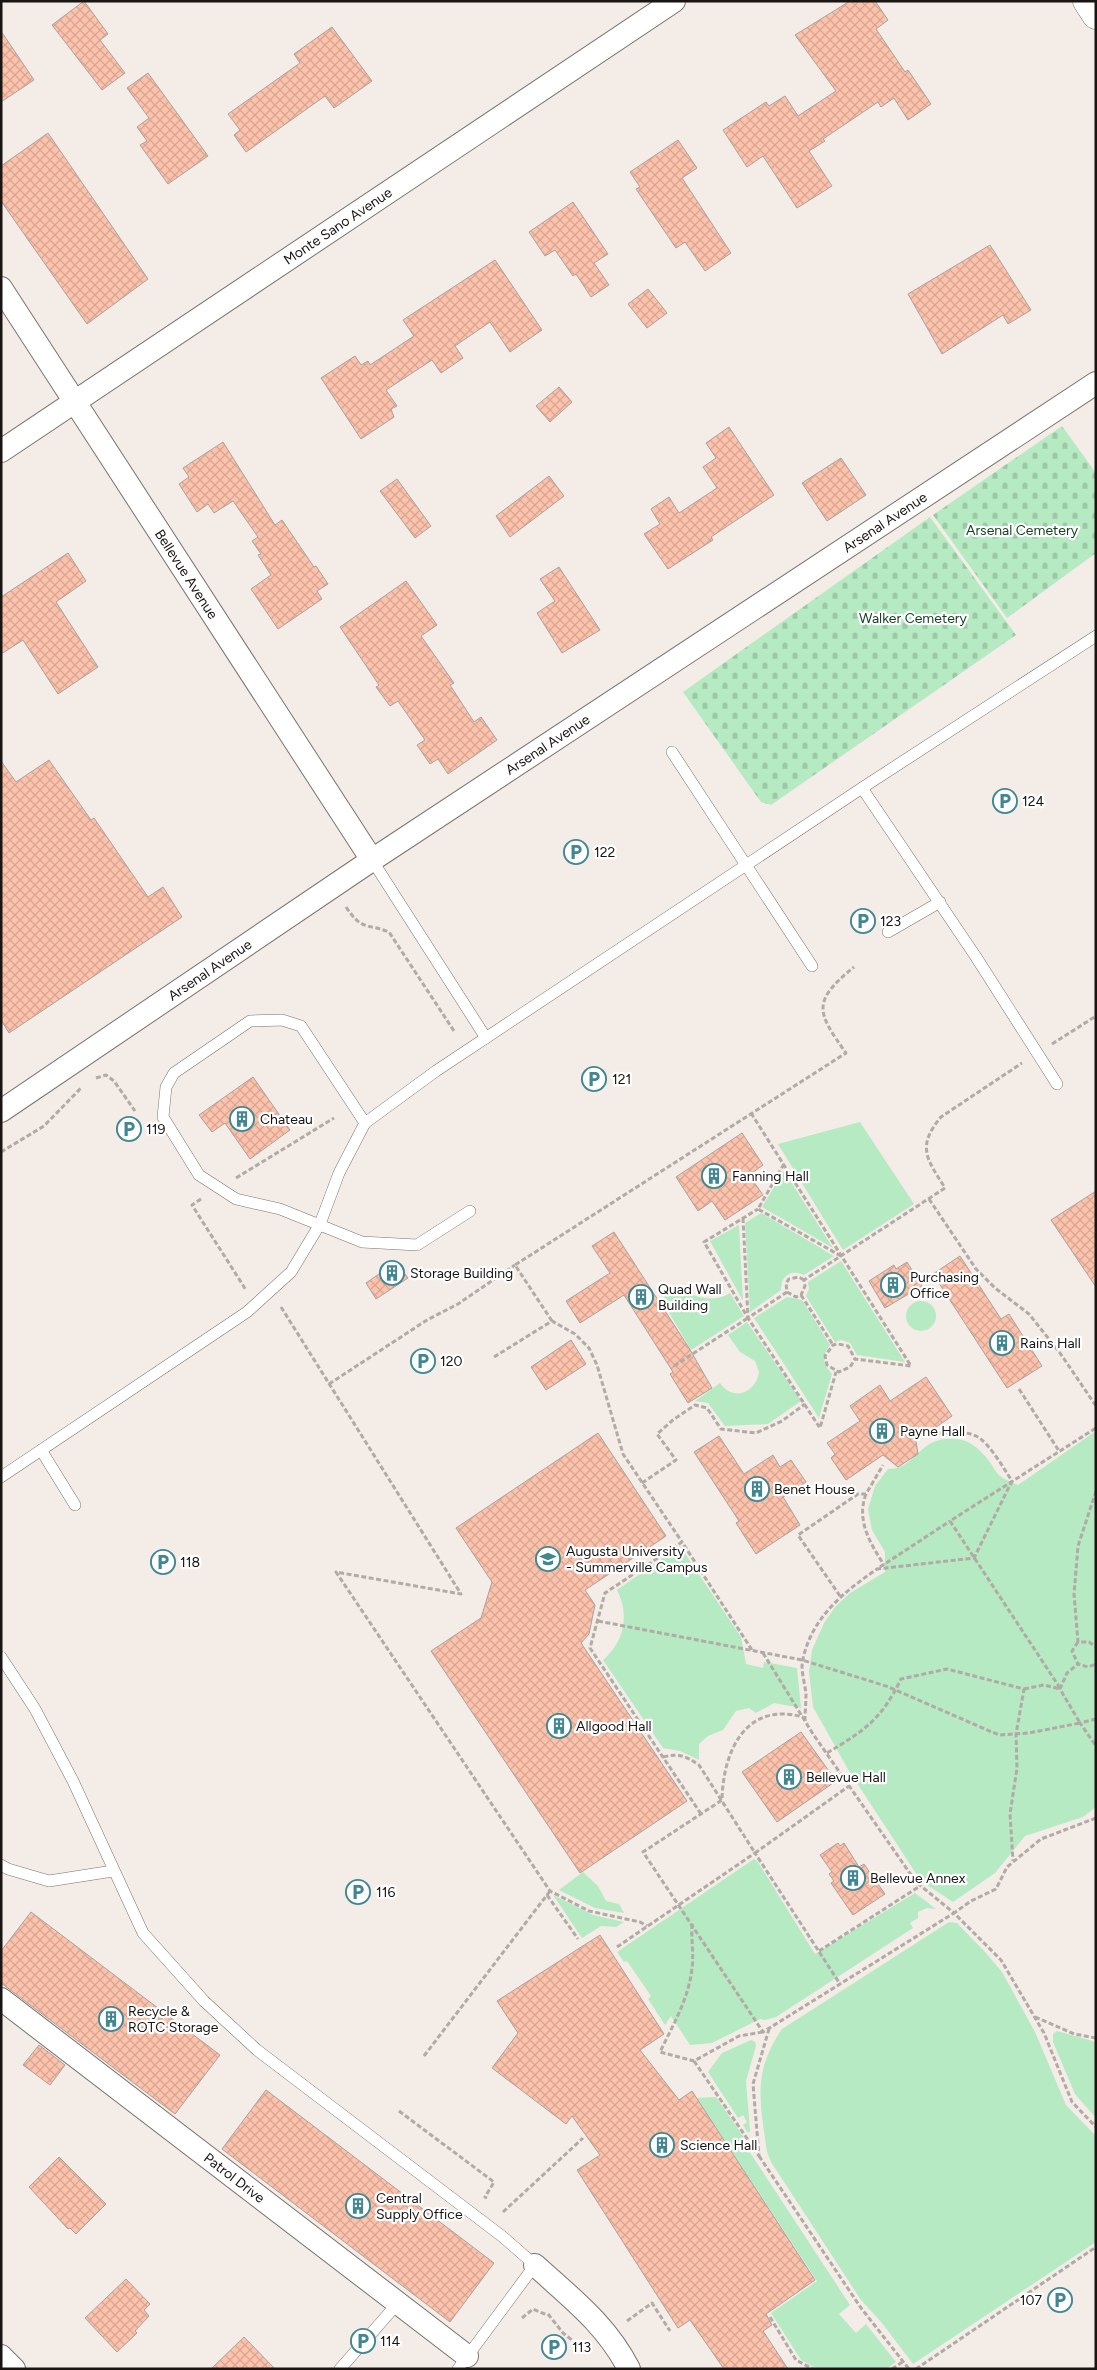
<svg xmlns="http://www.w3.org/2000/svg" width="1097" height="2370" font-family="Figtree,sans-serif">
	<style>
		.green { fill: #b6eac2 }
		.cemetery { fill: url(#cemetery-stones) }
		.building { fill: url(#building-cross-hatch); stroke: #aba29f }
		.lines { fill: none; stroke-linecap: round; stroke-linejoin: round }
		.lane-casing { stroke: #7a736f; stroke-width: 12 }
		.street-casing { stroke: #7a736f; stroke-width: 24 }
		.secondary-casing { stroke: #7a736f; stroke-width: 29 }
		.path { stroke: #b1aaa6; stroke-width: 3; stroke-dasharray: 5 2.5; stroke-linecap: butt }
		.lane { stroke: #fff; stroke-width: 11 }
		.street { stroke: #fff; stroke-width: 22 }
		.secondary { stroke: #fff; stroke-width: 28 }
		.labels { text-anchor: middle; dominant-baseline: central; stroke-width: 4.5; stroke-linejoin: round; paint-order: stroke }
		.street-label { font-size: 14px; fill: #181513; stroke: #fff }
		.park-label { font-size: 14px; fill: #164325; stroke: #fff }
		.poi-label { font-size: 14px; fill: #181513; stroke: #fff; text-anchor: start }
	</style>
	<defs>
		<pattern id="cemetery-stones" width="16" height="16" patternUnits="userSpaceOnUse" patternTransform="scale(1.25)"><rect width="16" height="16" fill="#b6eac2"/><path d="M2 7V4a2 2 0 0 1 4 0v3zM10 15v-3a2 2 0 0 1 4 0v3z" fill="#9cc8a6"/></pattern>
		<pattern id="building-cross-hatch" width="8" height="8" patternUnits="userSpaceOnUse" patternTransform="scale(1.25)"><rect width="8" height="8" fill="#fcc2ac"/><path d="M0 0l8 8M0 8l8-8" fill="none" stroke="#d7a693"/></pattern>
	</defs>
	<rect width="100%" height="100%" fill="#f4ece7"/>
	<!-- green -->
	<g class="green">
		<path d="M860,1122L914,1204L843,1250L778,1144Z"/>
		<path d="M784,1171L833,1248L762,1207Z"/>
		<path d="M761,1213L834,1256L804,1275C791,1269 781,1276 781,1290L750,1312L745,1223Z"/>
		<path d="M739,1225L743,1301L710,1241Z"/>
		<path d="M841,1261L905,1362L857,1355L850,1343L841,1340L835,1342L806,1296L809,1289L808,1282Z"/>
		<path d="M679,1288C695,1298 714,1303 730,1293L744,1316L691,1350L661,1299Z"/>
		<path d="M787,1297L802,1300L830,1345C821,1356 823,1364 832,1374L819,1418L754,1318Z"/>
		<circle cx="921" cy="1316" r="15"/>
		<path d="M747,1322L801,1401L768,1424L725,1426L708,1403L695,1401L720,1383C733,1402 756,1393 759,1372L755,1361L740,1352L728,1335Z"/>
		<path d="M1096,1431V1807L1083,1817L1025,1836L995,1873L953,1902L921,1881L849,1771L813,1707L809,1672L812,1650L824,1623L835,1607L850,1593L885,1572V1552L872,1530L868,1509L875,1486L888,1469C910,1470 918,1447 936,1441C959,1434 975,1442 989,1461C993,1466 996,1473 1000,1476C1005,1480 1012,1482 1018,1485Z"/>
		<path d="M680,1546L741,1637L746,1664L763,1668L764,1662L797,1668L801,1708L774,1703L756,1713L749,1708L736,1711L723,1730L708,1736L699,1744V1760L680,1751L663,1748L603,1660C624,1642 630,1615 617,1590Z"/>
		<path d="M754,1859L758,1862L815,1954L915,1893L936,1909L927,1908L918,1912V1918L910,1923L913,1928L776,2017L765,2020L760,2019L712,2043L690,2045L671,2016L665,2025L648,1999L651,1996L627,1961L624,1962L617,1952Z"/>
		<path d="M583,1872L598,1886L606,1901L619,1904L624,1913L595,1908L559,1890Z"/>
		<path d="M553,1895L593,1915L624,1922L616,1927L601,1926L582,1938Z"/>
		<path d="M949,1922L957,1923L986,1953L1002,1972L1035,2032L1066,2105L1096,2136V2242L913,2364L882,2323L861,2300L771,2162L767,2152C760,2102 752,2073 782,2029Z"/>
		<path d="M1057,2031L1096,2042V2118L1075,2094L1053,2042V2034Z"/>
		<path d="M751,2040L755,2042L756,2046L746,2081L750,2131L748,2133L743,2125L747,2122L743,2115L738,2118L708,2072L722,2053Z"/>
		<path d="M716,2097L743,2136L747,2148L850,2305L839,2314L856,2333L866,2324L896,2362L886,2369H818L801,2360L771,2313L817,2281L697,2098Z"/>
	</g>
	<!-- cemetery -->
	<g class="cemetery">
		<path d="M1062,426L1096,473V553L1007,618L933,515Z"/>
		<path d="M930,517L1016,635L771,805L761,802L683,692Z"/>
	</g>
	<!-- building -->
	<g class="building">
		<path d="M84,1L108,34L100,40L125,73L102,90L52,25Z"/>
		<path d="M850,1H875L888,20L876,29L905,72L908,70L931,104L908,120L894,98L881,107L878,102L823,139L825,141L809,151L832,186L797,208L763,156L747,167L723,130L766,102L769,106L785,96L798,116L836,91L795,35Z"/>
		<path d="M332,27L372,81L334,108L325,96L246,152L234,135L240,130L228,114L300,63L294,54Z"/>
		<path d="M1,31L34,80L1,102Z"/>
		<path d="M148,73L208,156L168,184L140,145L147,141L137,127L149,118L127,88Z"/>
		<path d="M48,133L148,279L87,324L1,201V166Z"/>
		<path d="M678,140L697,168L682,178L731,253L705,271L685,242L676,248L636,189L640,187L630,172Z"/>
		<path d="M573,202L608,254L594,263L609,285L591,297L576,274L573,276L555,250L545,256L529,232Z"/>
		<path d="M990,245L1031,310L1008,324L1003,315L942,354L908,294Z"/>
		<path d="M495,260L542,330L510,352L490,322L455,346L463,358L441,373L432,360L386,390L397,406L391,409L394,417L361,439L321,378L355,356L361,365L368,361L370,365L414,336L403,320Z"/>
		<path d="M648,289L667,313L647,328L628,304Z"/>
		<path d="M559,387L572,402L550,422L536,406Z"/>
		<path d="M729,427L774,495L711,537L713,540L668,569L644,534L660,524L651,509L669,497L679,513L717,488L703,467L716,458L706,443Z"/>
		<path d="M223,442L275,525L282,520L314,567L316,566L328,584L317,591L322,599L278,629L251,589L271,575L258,555L261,554L252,541L258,537L233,501L214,513L208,504L197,512L179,484L189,477L183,468Z"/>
		<path d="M841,458L866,495L827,521L802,483Z"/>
		<path d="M549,476L564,496L510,537L496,516Z"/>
		<path d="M397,479L431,526L415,538L380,491Z"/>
		<path d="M68,553L86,581L56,602L98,667L58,694L23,640L1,654V597Z"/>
		<path d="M559,567L600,630L562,653L537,613L555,601L540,579Z"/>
		<path d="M406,581L437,625L421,636L454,683L450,685L474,722L481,717L497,740L448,774L438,759L430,764L417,745L425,740L398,701L390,706L376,687L379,685L340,627Z"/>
		<path d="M49,760L91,820L94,818L148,897L163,887L182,917L9,1033L1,1020V761L16,782Z"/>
		<path d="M253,1077L290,1130L250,1159L225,1123L212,1132L199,1115Z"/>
		<path d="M742,1133L763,1165L749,1175L763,1195L725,1220L712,1201L698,1211L676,1177Z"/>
		<path d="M1096,1191V1287L1051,1220Z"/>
		<path d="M614,1232L689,1348L712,1388L688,1403L670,1374L673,1372L624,1295L580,1323L566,1301L610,1273L592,1246Z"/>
		<path d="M960,1256L1001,1319L1009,1314L1042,1366L1007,1388L933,1274Z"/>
		<path d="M396,1262L408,1278L376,1299L366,1283Z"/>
		<path d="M907,1262L922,1286L885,1308L869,1281L894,1265L896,1269Z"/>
		<path d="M571,1340L586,1364L546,1390L531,1367Z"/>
		<path d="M926,1377L952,1416L916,1441L918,1454L898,1467L883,1455L846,1480L831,1458L835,1454L827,1443L860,1421L850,1406L880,1385L890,1401Z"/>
		<path d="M598,1433L666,1536L585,1590L595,1605L589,1634L581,1643L687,1801L580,1873L431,1651L481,1618L492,1582L456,1528Z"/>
		<path d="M719,1436L744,1474L773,1455L780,1467L791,1460L806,1482L783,1497L800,1525L756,1554L736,1523L739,1521L694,1452Z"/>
		<path d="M801,1732L836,1781L777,1822L742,1772Z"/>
		<path d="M838,1843L840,1846L844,1843L859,1867L864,1864L885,1894L853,1915L831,1883L834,1881L829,1874L832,1872L820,1855Z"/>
		<path d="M31,1912L220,2055L175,2114L1,1983V1951Z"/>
		<path d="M600,1935L664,2034L640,2050L679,2100L692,2091L815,2280L766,2314L772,2325L763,2331L788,2369H724L690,2320L678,2328L577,2170L600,2155L572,2116L566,2124L492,2068L518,2033L497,2001Z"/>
		<path d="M39,2045L65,2065L50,2085L23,2065Z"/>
		<path d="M266,2090L494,2263L450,2322L222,2149Z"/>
		<path d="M59,2157L106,2204L76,2234L70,2228L68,2229L29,2187Z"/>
		<path d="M126,2279L150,2304L144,2310L149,2316L135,2331L137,2333L117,2352L85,2318Z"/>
		<path d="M244,2337L275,2369H211Z"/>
	</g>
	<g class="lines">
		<defs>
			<g id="lane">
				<path d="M672,752L812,966"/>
				<path d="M862,788L976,957L1057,1084"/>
				<path d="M372,860L486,1038"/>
				<path d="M888,932L940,902"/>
				<path d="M365,1123L436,1071L862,788L1096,636"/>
				<path d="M41,1450L75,1505"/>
				<path d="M1,1477L247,1312L291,1272L320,1224L339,1173L365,1123L301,1026L282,1020L250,1021L174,1073L166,1087L163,1117L199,1175L236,1199L280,1209L362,1242L417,1245L470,1211"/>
				<path d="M1,1657L35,1709L73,1781L143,1933L204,2001L257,2050L503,2237L535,2265L458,2369"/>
				<path d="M1,1865L8,1869L49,1881L113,1871"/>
				<path d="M340,2369L398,2303"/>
			</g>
			<g id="street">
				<path id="s1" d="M1,288L372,860"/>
				<path id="s2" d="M1,451L674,1"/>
				<path id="s3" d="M1,1111L372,860L1096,383"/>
				<path id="s4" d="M1,1999L467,2356"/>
				<path d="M535,2265C571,2298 606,2324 629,2369"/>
				<path d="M1,2356L14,2369"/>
			</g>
			<path id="secondary" d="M1087,1L1096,15"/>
		</defs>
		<!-- lane casing -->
		<use href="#lane" class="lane-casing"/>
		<!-- street casing -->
		<use href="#street" class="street-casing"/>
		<!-- secondary casing -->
		<use href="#secondary" class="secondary-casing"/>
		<!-- path -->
		<g class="path">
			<path d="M346,907C362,931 366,923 389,932L454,1031"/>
			<path d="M1052,1044L1096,1016"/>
			<path d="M96,1078L106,1075L114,1081L135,1111"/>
			<path d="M751,1113L911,1366L855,1359L848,1346L838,1344L833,1345L825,1356L827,1365L839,1372L850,1367L855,1359"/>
			<path d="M1,1152L44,1126L81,1088"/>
			<path d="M784,1164L758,1209L841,1256"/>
			<path d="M236,1178L334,1118"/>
			<path d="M201,1199L192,1205L246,1290"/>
			<path d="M929,1199L976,1269L995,1288L1029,1314L1060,1353L1096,1406"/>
			<path d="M743,1218L748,1318L704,1242L758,1209"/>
			<path d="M804,1280L799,1277L789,1279L786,1283L787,1292L796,1297L801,1295L805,1286L804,1280L945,1188C927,1159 916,1147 941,1117L1022,1063"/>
			<path d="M787,1292L748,1318L820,1428L836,1372"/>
			<path d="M801,1295L833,1345"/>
			<path d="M281,1307L461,1594L336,1572L550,1891L589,1911L640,1922L647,1926"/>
			<path d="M552,1321L515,1265L846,1053C817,1012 811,1002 854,967"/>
			<path d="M494,1357L552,1321L575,1334L589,1348L597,1365L623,1454L682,1542"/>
			<path d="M674,1366L748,1318"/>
			<path d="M329,1384L427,1320L458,1304L515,1265"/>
			<path d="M1019,1389L1059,1451"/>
			<path d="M922,1437C936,1433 961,1429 976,1436C989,1442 1004,1469 1012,1481L974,1558L877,1569L950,1521"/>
			<path d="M642,1483L676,1460L657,1434L673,1420L695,1405L707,1408L721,1429L756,1433L782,1421L805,1404"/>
			<path d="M1096,1491L1078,1546L1074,1594L1078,1642H1089L1096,1647"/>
			<path d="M866,1494C856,1520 870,1543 884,1565"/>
			<path d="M840,1596L798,1535L858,1494H866L883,1465"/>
			<path d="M598,1621L802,1660L886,1686L999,1735L1029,1733L1080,1723L1060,1689L1067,1673L1078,1664"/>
			<path d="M1078,1642L1072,1651L1078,1664L1088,1667L1096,1664"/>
			<path d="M763,1653L813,1734L916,1882L954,1913L763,2032L643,1852L722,1800C723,1752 745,1701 803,1717"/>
			<path d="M1060,1688L950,1521L1096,1428"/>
			<path d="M1024,1689L1044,1685L1060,1689"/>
			<path d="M1096,1719L1080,1723L1096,1746"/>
			<path d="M805,1721C805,1712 806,1703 806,1694C805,1683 800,1669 803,1659C812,1617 844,1592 877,1569"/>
			<path d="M827,1753C865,1730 881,1720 901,1679L947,1669L1024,1689L1016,1734L1017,1768L1010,1814L1013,1861"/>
			<path d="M663,1757C679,1753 686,1756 699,1765L755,1853L849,1786"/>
			<path d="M701,1814L590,1648L605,1593L682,1542L752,1650"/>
			<path d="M1096,1818L1041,1839L1007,1867L996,1889L971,1901L954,1913L1001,1960L1044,2033L1072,2102L1096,2127"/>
			<path d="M547,1895L578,1939"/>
			<path d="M692,1924C691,1939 694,1954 692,1968C689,1998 673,2025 660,2052L694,2061L739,2036L763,2032"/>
			<path d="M617,1947L755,1853L840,1984"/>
			<path d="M819,1951L920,1886"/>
			<path d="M1035,2017L1074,2034L1096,2038"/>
			<path d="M424,2056L550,1891"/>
			<path d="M694,2061L759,2156L753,2084L769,2029"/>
			<path d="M399,2111L494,2182L485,2197L487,2198"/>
			<path d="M759,2156L861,2308L909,2369"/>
			<path d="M503,2212L583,2138"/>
			<path d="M548,2314L563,2333L586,2351"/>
			<path d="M770,2317L796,2360L813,2369"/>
			<path d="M522,2318L533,2309L547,2315"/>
			<path d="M627,2321L652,2303L670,2331"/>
			<path d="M892,2369L904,2361"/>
			<path d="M916,2369L1096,2247"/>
		</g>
		<!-- lane -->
		<use href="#lane" class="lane"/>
		<!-- street -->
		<use href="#street" class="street"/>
		<!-- secondary -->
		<use href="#secondary" class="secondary"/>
	</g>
	<!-- icons -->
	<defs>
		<symbol id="parking-ring" viewBox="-11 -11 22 22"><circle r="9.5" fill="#fff" stroke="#408791" stroke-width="1.5"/><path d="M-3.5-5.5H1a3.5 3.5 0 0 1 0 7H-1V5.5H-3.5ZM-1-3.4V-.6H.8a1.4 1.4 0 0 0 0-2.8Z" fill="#408791"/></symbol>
		<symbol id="building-ring" viewBox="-11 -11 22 22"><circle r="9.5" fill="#fff" stroke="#408791" stroke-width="1.5"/><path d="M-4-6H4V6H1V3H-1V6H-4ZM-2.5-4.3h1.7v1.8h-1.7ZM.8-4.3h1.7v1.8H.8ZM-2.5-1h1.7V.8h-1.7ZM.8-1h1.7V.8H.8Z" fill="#408791"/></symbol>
		<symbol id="university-ring" viewBox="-11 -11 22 22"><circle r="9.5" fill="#fff" stroke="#408791" stroke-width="1.5"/><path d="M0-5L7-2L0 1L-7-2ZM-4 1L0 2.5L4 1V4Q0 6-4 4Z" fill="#408791"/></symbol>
	</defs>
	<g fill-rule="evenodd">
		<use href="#parking-ring" x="991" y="787" width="28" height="28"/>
		<use href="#parking-ring" x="562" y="838" width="28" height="28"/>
		<use href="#parking-ring" x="849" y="907" width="28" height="28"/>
		<use href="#parking-ring" x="580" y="1065" width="28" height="28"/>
		<use href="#building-ring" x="228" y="1105" width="28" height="28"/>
		<use href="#parking-ring" x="115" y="1115" width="28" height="28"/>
		<use href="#building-ring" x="700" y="1162" width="28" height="28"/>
		<use href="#building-ring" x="378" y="1259" width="28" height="28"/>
		<use href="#building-ring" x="879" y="1271" width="28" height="28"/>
		<use href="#building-ring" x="627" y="1283" width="28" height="28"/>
		<use href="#building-ring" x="988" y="1329" width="28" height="28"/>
		<use href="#parking-ring" x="409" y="1347" width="28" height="28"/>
		<use href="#building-ring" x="868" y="1417" width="28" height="28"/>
		<use href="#building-ring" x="743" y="1475" width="28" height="28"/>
		<use href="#university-ring" x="534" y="1545" width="28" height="28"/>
		<use href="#parking-ring" x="149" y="1548" width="28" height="28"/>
		<use href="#building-ring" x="545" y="1712" width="28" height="28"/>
		<use href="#building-ring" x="775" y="1763" width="28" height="28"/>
		<use href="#building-ring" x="839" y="1864" width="28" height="28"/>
		<use href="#parking-ring" x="344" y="1878" width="28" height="28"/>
		<use href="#building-ring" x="97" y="2005" width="28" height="28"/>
		<use href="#building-ring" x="648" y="2131" width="28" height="28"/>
		<use href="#building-ring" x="344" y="2192" width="28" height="28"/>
		<use href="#parking-ring" x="1046" y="2286" width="28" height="28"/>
		<use href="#parking-ring" x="349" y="2327" width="28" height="28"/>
		<use href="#parking-ring" x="540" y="2333" width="28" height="28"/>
	</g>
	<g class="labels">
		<!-- street labels -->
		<g class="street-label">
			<text stroke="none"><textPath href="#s2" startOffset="405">Monte Sano Avenue</textPath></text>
			<text stroke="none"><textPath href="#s3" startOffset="1062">Arsenal Avenue</textPath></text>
			<text stroke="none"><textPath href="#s1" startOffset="341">Bellevue Avenue</textPath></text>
			<text stroke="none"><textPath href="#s3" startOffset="658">Arsenal Avenue</textPath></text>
			<text stroke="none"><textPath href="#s3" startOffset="252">Arsenal Avenue</textPath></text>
			<text stroke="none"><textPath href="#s4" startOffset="294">Patrol Drive</textPath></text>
		</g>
		<!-- park labels -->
		<g class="park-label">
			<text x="1022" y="530">Arsenal Cemetery</text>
			<text x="913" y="618">Walker Cemetery</text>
		</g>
		<!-- poi labels -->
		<g class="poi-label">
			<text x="1022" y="801">124</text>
			<text x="594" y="852">122</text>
			<text x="880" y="921">123</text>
			<text x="612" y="1079">121</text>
			<text x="260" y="1119">Chateau</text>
			<text x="146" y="1129">119</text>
			<text x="732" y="1176">Fanning Hall</text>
			<text x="410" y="1273">Storage Building</text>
			<text x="910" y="1277">Purchasing<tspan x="910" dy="16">Office</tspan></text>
			<text x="658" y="1289">Quad Wall<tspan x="658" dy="16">Building</tspan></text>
			<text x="1020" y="1343">Rains Hall</text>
			<text x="440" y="1361">120</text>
			<text x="900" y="1431">Payne Hall</text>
			<text x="774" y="1489">Benet House</text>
			<text x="566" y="1551">Augusta University<tspan x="566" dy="16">- Summerville Campus</tspan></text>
			<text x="180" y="1562">118</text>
			<text x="576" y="1726">Allgood Hall</text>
			<text x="806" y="1777">Bellevue Hall</text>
			<text x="870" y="1878">Bellevue Annex</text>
			<text x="376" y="1892">116</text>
			<text x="128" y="2011">Recycle &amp;<tspan x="128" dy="16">ROTC Storage</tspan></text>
			<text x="680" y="2145">Science Hall</text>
			<text x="376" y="2198">Central<tspan x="376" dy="16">Supply Office</tspan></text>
			<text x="1042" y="2300" text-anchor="end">107</text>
			<text x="380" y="2341">114</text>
			<text x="572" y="2347">113</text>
		</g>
	</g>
	<!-- border -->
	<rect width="1097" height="2370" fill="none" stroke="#181513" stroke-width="5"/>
</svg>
